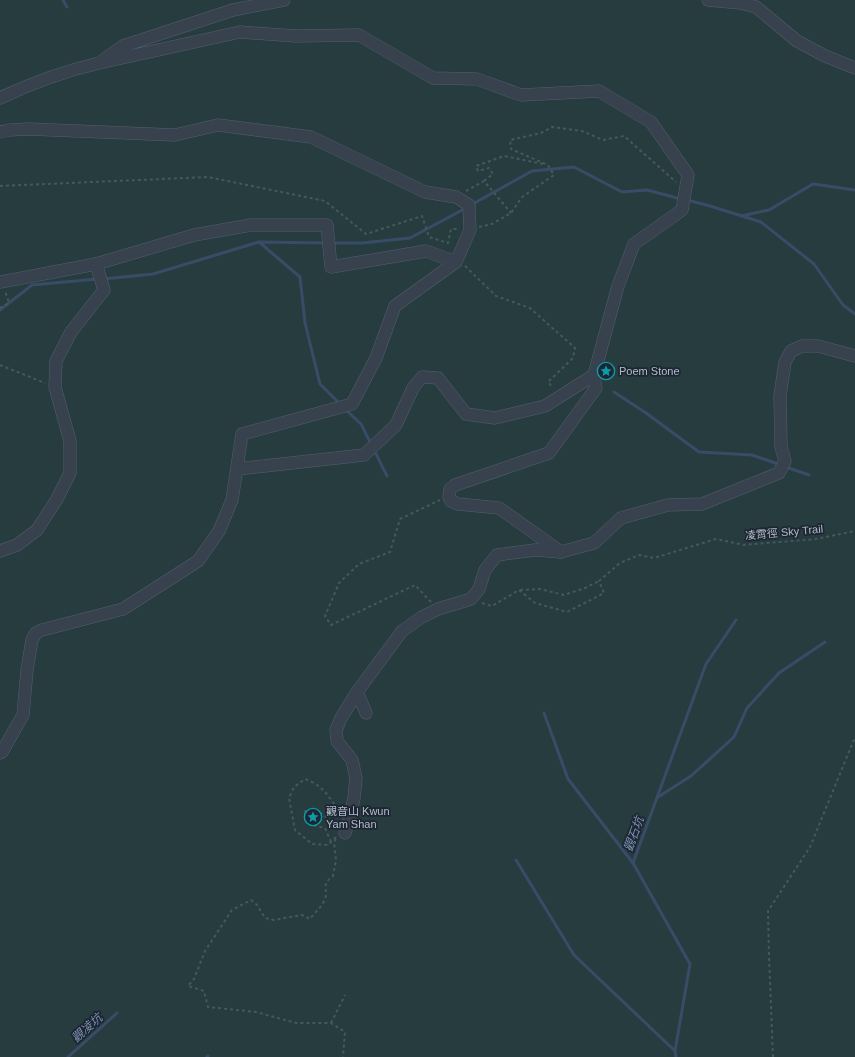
<svg xmlns="http://www.w3.org/2000/svg" width="855" height="1057" font-family="Arial,'Noto Sans TC',sans-serif">
	<style>
		.green { fill: #263c3f }
		.lines { fill: none; stroke-linecap: round; stroke-linejoin: round }
		.stream { stroke: #394c67; stroke-width: 3 }
		.minor-casing { stroke: #565f6c; stroke-width: 13 }
		.path { stroke: #44595c; stroke-width: 2; stroke-dasharray: 3 3; stroke-linecap: butt }
		.minor { stroke: #38414e; stroke-width: 12 }
		.labels { text-anchor: middle; dominant-baseline: central; stroke-width: 3.5; stroke-linejoin: round; paint-order: stroke }
		.poi-label { font-size: 11px; fill: #b4bcc9; stroke: #1d2633; text-anchor: start }
		.street-label { font-size: 11px; fill: #b4bcc9; stroke: #1d2633 }
		.water-label { font-size: 12px; font-style: italic; fill: #7c92b1; stroke: #1d2633 }
	</style>
	<rect width="100%" height="100%" fill="#242f3e"/>
	<!-- green -->
	<rect class="green" x="0" y="0" width="855" height="1057"/>
	<g class="lines">
		<!-- stream -->
		<g class="stream">
			<path d="M63,0L67,7"/>
			<path d="M687,200L710,206L761,222L814,264L843,305L855,314"/>
			<path d="M471,205L532,171L574,167L622,192L647,190L681,199"/>
			<path d="M741,216L769,210L813,184L855,190"/>
			<path d="M259,242L300,277L305,323L320,384L341,405"/>
			<path d="M331,243H362L410,238L466,208"/>
			<path d="M103,279L153,274L259,242L326,243"/>
			<path d="M0,310L32,285L97,279"/>
			<path d="M614,392L646,413L699,452L752,455L781,465"/>
			<path d="M346,410L361,424L371,444"/>
			<path d="M374,450L387,476"/>
			<path d="M786,467L809,475"/>
			<path d="M544,713L568,779L633,863"/>
			<path d="M658,797L691,776L734,737L747,708L779,673L825,642"/>
			<path d="M516,860L574,955L675,1051"/>
			<path d="M68,1057L117,1013"/>
			<path d="M207,1057L208,1056"/>
			<path d="M676,1057L675,1051L690,964L633,863L706,664L736,620"/>
		</g>
		<defs>
			<g id="minor">
				<path d="M284,0L233,10L123,46L99,63L240,32L296,36L359,35L433,78L477,79L521,95L599,91L651,122L688,175L682,210L634,244L618,286L594,375"/>
				<path d="M708,0L741,3L756,7L797,41L825,56L855,68"/>
				<path d="M0,98C32,83 65,71 99,63"/>
				<path d="M0,132L10,130L28,129L175,135L218,125L311,137L425,192L456,197L469,205L470,230L456,262"/>
				<path d="M0,282L96,264L194,235L251,225H327L331,267L426,251L456,262L395,306L376,358L352,404L242,434L232,500L219,531L198,561L123,609L42,630L36,633L32,640L27,670L23,715L2,752L0,753"/>
				<path d="M237,469L364,455L396,425L413,388L422,377L438,378L466,414L495,418L545,406L594,375L596,388L549,453L455,485L450,489L449,497L451,501L458,504L499,508L561,552L535,550L497,555L485,570L479,589L471,599L438,609L422,617L402,631L357,692L341,718L336,730L337,741L352,760L356,778L354,798L350,817L345,833"/>
				<path d="M0,551L17,545L37,530L57,499L70,473V441L55,387L56,361L71,332L104,290L96,264"/>
				<path d="M561,552L594,543L621,518L668,505L702,504L779,473L785,461L781,447L780,396L785,362L791,351L802,346H818L855,356"/>
				<path d="M357,692L366,713"/>
			</g>
		</defs>
		<!-- minor casing -->
		<use href="#minor" class="minor-casing"/>
		<!-- path -->
		<g class="path">
			<path d="M484,181L493,174L489,168L478,171L476,166L504,156L543,164"/>
			<path d="M0,186L208,177L325,201L366,234L422,216L429,237L448,243L451,229H459"/>
			<path d="M466,191L484,181L511,213"/>
			<path d="M479,227L492,224L511,213L522,197L554,175L548,165L511,149L510,140L541,133L552,127L582,131L603,140L624,136L676,182"/>
			<path d="M465,266L496,296L530,308L575,348L573,358L548,382L553,388"/>
			<path d="M0,308L9,303L5,291"/>
			<path d="M0,365L45,383"/>
			<path d="M520,590L540,589L564,595L585,588L599,581"/>
			<path d="M431,602L415,585L331,625L325,616L339,583L359,564L390,552L400,519L440,500"/>
			<path d="M482,603L492,606L519,590L535,603L567,612L604,593L599,581L620,563L639,555L654,558L716,539L744,545L816,539L855,531"/>
			<path d="M336,837L328,845L312,844L295,830L289,798L294,787L305,779C324,786 329,797 340,813"/>
			<path d="M336,839L334,842L336,860L333,876C319,886 330,890 324,901C321,908 314,913 310,919L302,915L274,920L265,918L257,905L251,900L232,910L205,951L194,979L188,986L204,991L208,1007L256,1012L296,1023H331L345,1032L343,1057"/>
			<path d="M331,842L325,828C311,825 307,824 305,810C322,810 325,816 336,828"/>
			<path d="M331,1023L345,995"/>
			<path d="M773,1057L769,957L768,911L810,847L855,737"/>
		</g>
		<!-- minor -->
		<use href="#minor" class="minor"/>
	</g>
	<!-- icons -->
	<defs>
		<symbol id="sight-ring" viewBox="-11 -11 22 22"><circle r="9.5" fill="#1d2633" stroke="#0f9aa8" stroke-width="1.5"/><path d="M0-6L1.8-2.2L6-1.7L2.9 1.2L3.7 5.4L0 3.3L-3.7 5.4L-2.9 1.2L-6-1.7L-1.8-2.2Z" fill="#0f9aa8"/></symbol>
	</defs>
	<g fill-rule="evenodd">
		<use href="#sight-ring" x="596" y="361" width="20" height="20"/>
		<use href="#sight-ring" x="303" y="807" width="20" height="20"/>
	</g>
	<g class="labels">
		<!-- poi labels -->
		<g class="poi-label">
			<text x="619" y="371">Poem Stone</text>
			<text x="326" y="811">觀音山 Kwun<tspan x="326" dy="13">Yam Shan</tspan></text>
		</g>
		<!-- street labels -->
		<g class="street-label">
			<text transform="translate(784 532) rotate(-5)">凌霄徑 Sky Trail</text>
		</g>
		<!-- water labels -->
		<g class="water-label">
			<text transform="translate(634 834) rotate(-70)">觀石坑</text>
			<text transform="translate(87 1028) rotate(-42)">觀凌坑</text>
		</g>
	</g>
</svg>
